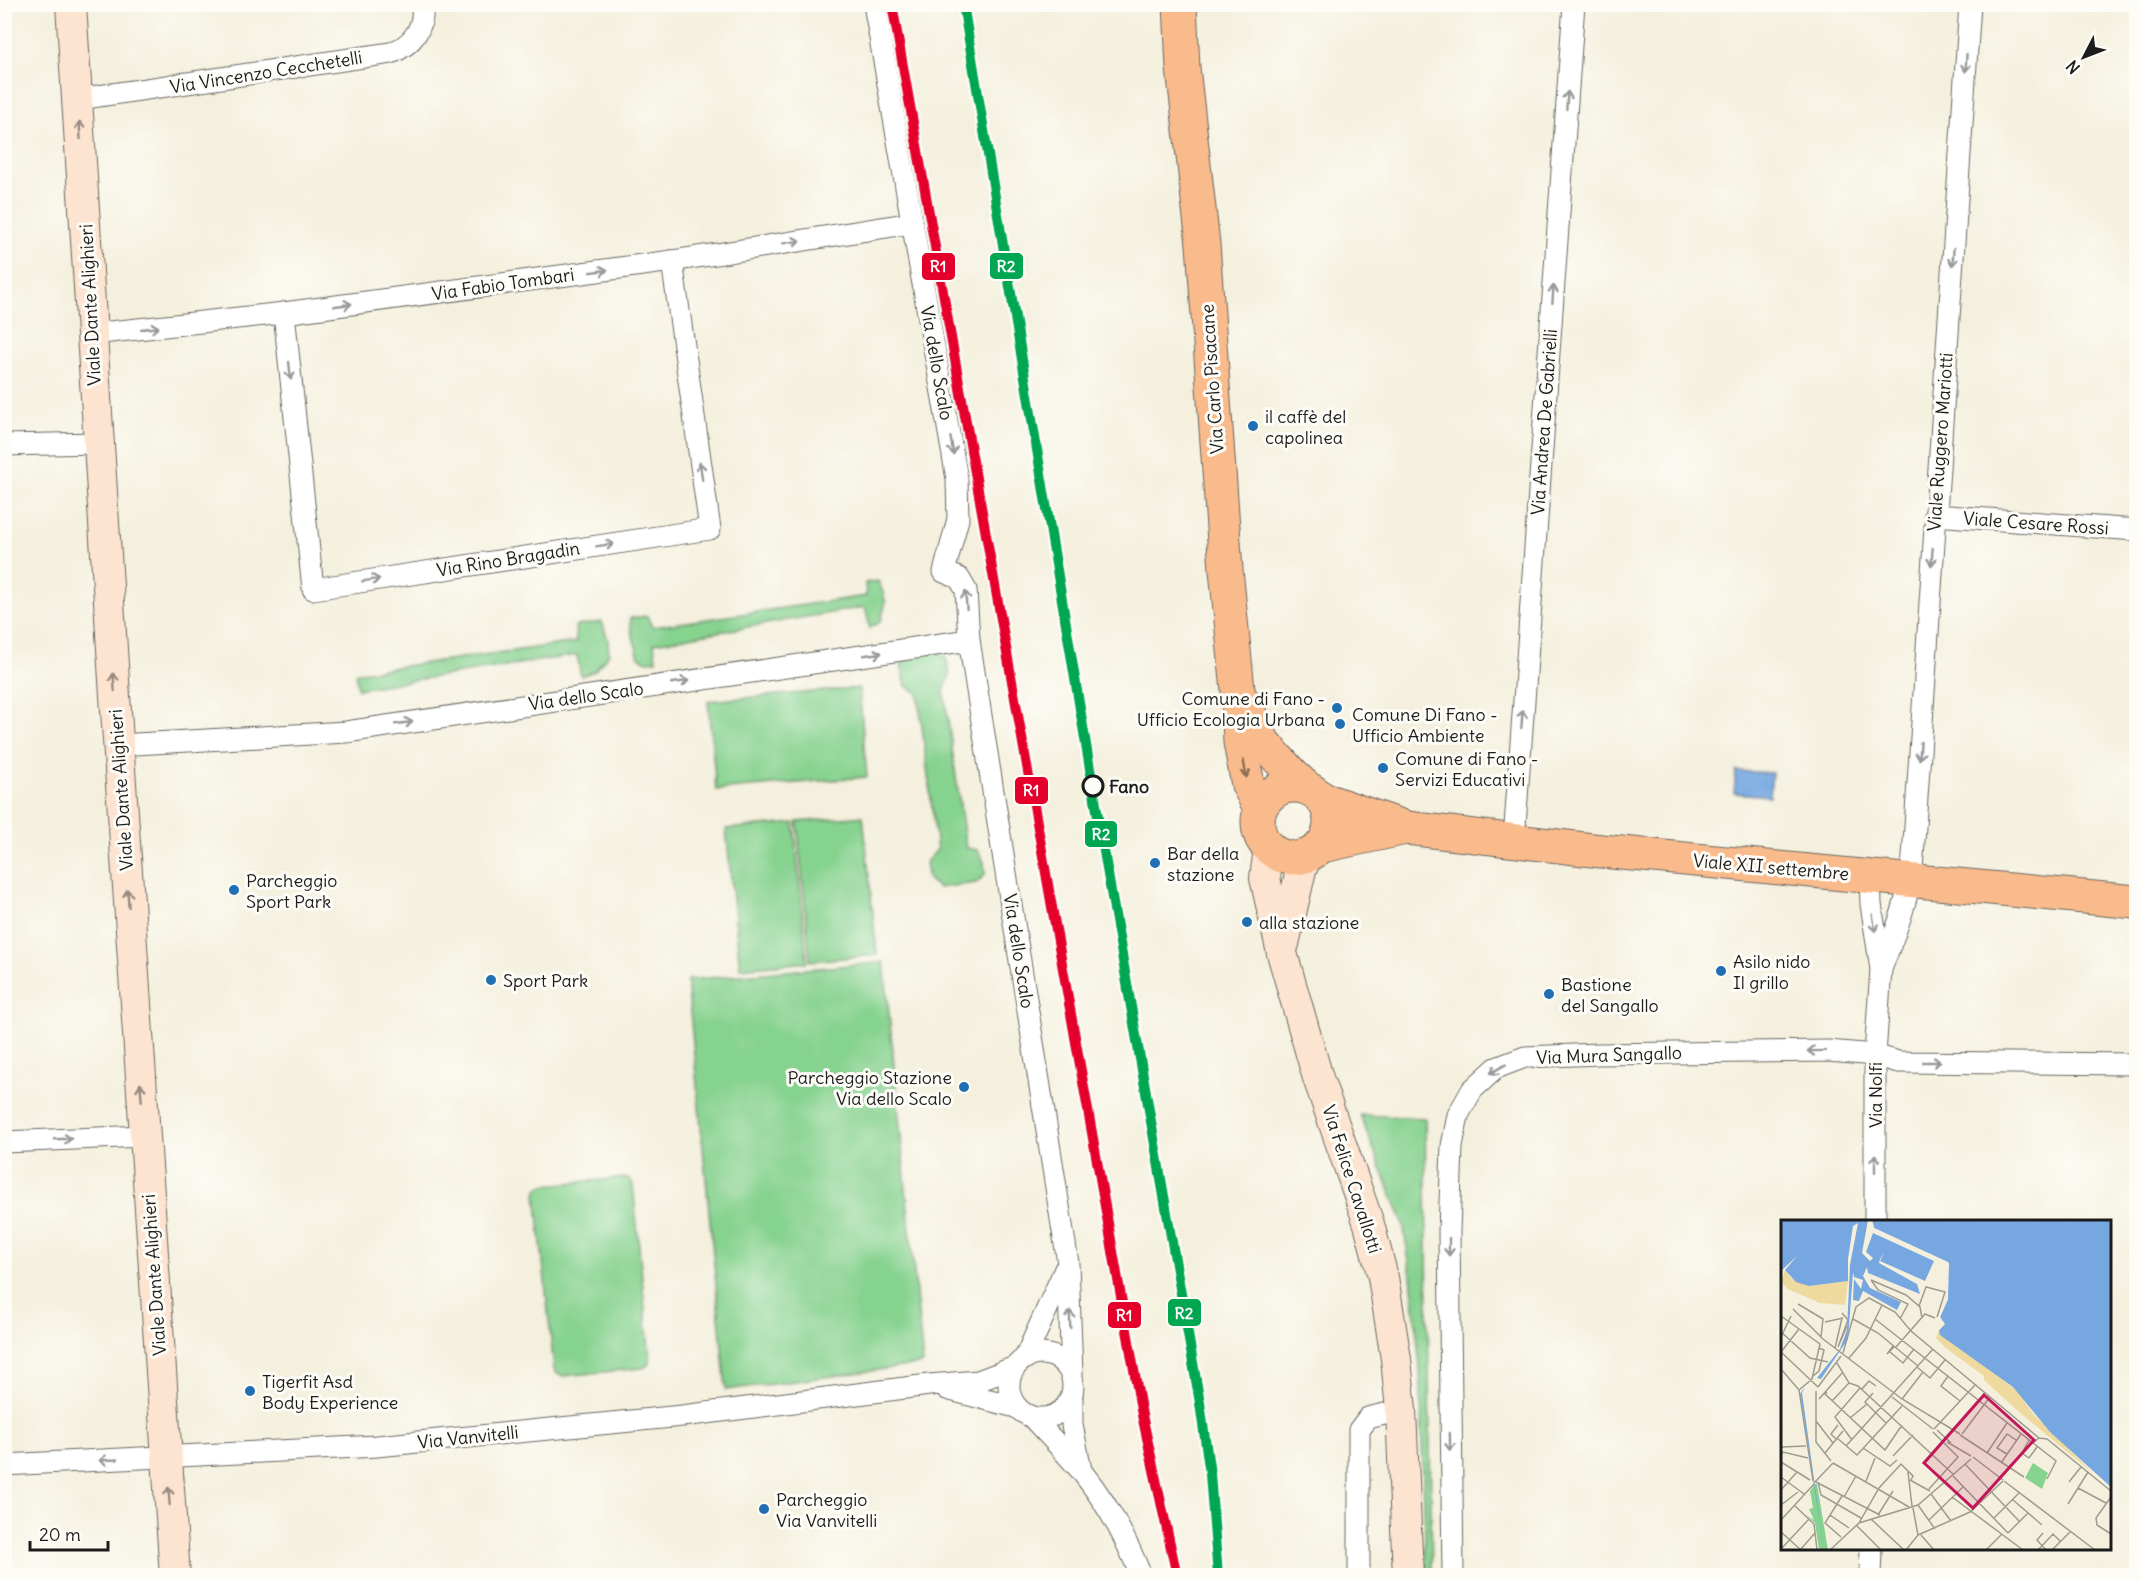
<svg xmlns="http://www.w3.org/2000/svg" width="2141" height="1580" font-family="Delius,sans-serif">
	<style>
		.green { fill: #86d28f; stroke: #517756; stroke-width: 1.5 }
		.water { fill: #76a7e1; stroke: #49627e; stroke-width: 1.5 }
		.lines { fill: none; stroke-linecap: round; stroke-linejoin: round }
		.street-casing { stroke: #686660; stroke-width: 23 }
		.secondary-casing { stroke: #686660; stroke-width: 32 }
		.primary-casing { stroke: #686660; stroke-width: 35 }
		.street { stroke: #fff; stroke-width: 21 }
		.secondary { stroke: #fde4d1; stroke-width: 30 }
		.primary { stroke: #fabb8c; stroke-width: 33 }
		.rail-1-casing { stroke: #fdfcf7; stroke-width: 15 }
		.rail-2-casing { stroke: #fdfcf7; stroke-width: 15 }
		.rail-1 { stroke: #e4002b; stroke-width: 10 }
		.rail-2 { stroke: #00a651; stroke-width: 10 }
		.oneway { stroke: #999 }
		.oneway2 { stroke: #988a80 }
		.oneway3 { stroke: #8b6c54 }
		.poi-dot { fill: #1f6fb2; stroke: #fdfcf7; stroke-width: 2 }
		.stop-dot { fill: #fdfcf7; stroke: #1c1c1c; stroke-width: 3 }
		.labels { text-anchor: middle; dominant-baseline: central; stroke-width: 6; stroke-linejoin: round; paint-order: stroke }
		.street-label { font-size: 18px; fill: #1c1c1c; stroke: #fdfcf7 }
		.poi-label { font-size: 18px; fill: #1c1c1c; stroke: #fdfcf7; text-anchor: start }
		.stop-label { font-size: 18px; font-weight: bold; fill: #1c1c1c; stroke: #fdfcf7; text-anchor: start }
		.inset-road { fill: none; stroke: #9e9b90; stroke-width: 1.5 }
		.view { fill: #c2185b; fill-opacity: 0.15; stroke: #c2185b; stroke-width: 3 }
		.inset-edge { fill: none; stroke: #1c1c1c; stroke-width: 3 }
		.line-badge { stroke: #fdfcf7; stroke-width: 2 }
		.badge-label { font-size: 16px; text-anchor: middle; font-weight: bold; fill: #fff }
	</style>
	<rect width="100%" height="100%" fill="#fdfcf7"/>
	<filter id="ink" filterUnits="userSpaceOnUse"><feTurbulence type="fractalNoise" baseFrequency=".0167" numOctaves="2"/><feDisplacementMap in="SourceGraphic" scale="12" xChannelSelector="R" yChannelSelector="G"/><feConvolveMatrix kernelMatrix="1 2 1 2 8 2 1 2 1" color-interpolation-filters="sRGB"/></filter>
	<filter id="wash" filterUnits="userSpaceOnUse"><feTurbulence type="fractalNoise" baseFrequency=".008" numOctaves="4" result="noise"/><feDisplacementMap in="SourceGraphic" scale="24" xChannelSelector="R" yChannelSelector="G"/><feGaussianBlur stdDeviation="1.35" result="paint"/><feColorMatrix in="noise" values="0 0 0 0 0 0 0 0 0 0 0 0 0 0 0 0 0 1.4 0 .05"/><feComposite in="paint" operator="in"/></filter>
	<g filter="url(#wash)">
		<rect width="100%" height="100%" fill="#f4f0dd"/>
		<!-- green -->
		<g class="green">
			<path d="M878,581C887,599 887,603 880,622L870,628L865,607L654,643L656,660L647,661L639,657L631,630L630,618L647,616L652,627L866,596L865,583Z"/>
			<path d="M602,622L608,640L609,654L594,671L581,676L577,655L358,689L355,673L576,642L575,626Z"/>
			<path d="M933,649L946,657L950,675L944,691L966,848L978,850L984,862L985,875L976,883L938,888L928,879L925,863L937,850L918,693L906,686L901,664L909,655Z"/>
			<path d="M859,688L867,777L716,790L708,701Z"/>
			<path d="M863,816L877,955L810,961L797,822Z"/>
			<path d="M794,823L807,962L740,968L726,829Z"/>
			<path d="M884,962L923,1364L726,1390L687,980Z"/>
			<path d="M1360,1115L1425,1118L1432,1575H1426L1420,1368L1411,1275L1403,1223Z"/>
			<path d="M624,1178L630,1179L633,1185L650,1360L648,1365L643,1368L563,1376L557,1374L554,1369L536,1194L538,1188L544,1185Z"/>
		</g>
		<!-- water -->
		<path class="water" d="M1736,771L1772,773L1770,796L1734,793Z"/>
	</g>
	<g filter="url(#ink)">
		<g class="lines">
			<defs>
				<g id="street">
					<path d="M874,4L957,479L958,519L944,572L959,578L966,590L969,640L1068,1263L1072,1375"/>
					<path d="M78,99L391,53C412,45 425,28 422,4"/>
					<path d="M284,313L313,589L710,529L672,261"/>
					<path d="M92,334L284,313L672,261L912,223"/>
					<path d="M4,445L98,443"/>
					<path d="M1935,515L2136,530"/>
					<path d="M118,745L346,732L969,640"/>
					<path d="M1514,840L1574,4"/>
					<path d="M1870,876L1871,904L1881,969L1875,1055V1222"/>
					<path d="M1881,969C1896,931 1910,897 1913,857L1970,4"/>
					<path d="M4,1142L144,1136"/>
					<circle cx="1041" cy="1386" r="32"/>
					<path d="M1025,1358L1065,1269"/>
					<path d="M947,1389L1016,1407"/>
					<path d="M1072,1399V1425L1081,1470"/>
					<path d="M1032,1417C1048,1435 1066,1453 1082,1472C1107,1503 1126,1538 1141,1576"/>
					<path d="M4,1465L377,1446L682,1416L929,1385L978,1381L1015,1367"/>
					<path d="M1359,1576V1430L1368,1418L1401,1410"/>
					<path d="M1453,1576L1449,1231L1452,1146L1458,1115L1472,1090L1496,1068L1525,1057L1599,1054L1828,1051L1875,1055L1898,1062L2136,1064"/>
					<path d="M1870,1576L1871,1548"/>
				</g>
				<g id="secondary">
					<path d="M71,4L115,696L175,1576"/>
					<path d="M1269,848L1265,878L1282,953L1318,1078L1369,1224L1383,1277L1396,1359L1401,1410L1408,1576"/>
					<path d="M1284,944L1301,870L1307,857"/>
				</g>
				<g id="primary">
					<path d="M1180,4L1183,68L1203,244L1226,570L1238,690L1240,742L1248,785L1260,808"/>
					<path d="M1244,702L1264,743L1291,773L1306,787"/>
					<circle cx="1294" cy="822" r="36"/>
					<path d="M1323,799L1407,828L1601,851L2136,902"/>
					<path d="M1322,846L1406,828"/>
				</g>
			</defs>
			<!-- street casing -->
			<use href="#street" class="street-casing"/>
			<!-- secondary casing -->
			<use href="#secondary" class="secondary-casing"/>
			<!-- primary casing -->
			<use href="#primary" class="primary-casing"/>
			<!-- street -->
			<use href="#street" class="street"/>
			<!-- secondary -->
			<use href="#secondary" class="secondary"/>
			<!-- primary -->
			<use href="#primary" class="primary"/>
			<defs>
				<path id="rail-1" d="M892,4L1142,1415L1177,1576"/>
				<path id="rail-2" d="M963,4L1098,817L1200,1403L1210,1474L1218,1576"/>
			</defs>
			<!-- rail-1 casing -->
			<use href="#rail-1" class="rail-1-casing"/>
			<!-- rail-2 casing -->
			<use href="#rail-2" class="rail-2-casing"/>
			<!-- rail-1 -->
			<use href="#rail-1" class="rail-1"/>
			<!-- rail-2 -->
			<use href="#rail-2" class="rail-2"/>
		</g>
		<!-- one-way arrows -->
		<defs><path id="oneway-shaft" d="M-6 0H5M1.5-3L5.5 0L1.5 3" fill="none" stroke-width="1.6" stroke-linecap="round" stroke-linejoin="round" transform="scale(1.5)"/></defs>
		<g class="oneway">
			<use href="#oneway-shaft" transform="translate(1966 63) rotate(94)"/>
			<use href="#oneway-shaft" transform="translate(1567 100) rotate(-86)"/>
			<use href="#oneway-shaft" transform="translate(792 242) rotate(-9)"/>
			<use href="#oneway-shaft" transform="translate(1953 257) rotate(94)"/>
			<use href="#oneway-shaft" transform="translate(599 271) rotate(-8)"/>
			<use href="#oneway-shaft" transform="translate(1553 294) rotate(-86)"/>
			<use href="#oneway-shaft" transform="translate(343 305) rotate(-8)"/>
			<use href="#oneway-shaft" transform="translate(150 328) rotate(-6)"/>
			<use href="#oneway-shaft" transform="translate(290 371) rotate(84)"/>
			<use href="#oneway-shaft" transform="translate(952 446) rotate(80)"/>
			<use href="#oneway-shaft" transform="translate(701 471) rotate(-98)"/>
			<use href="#oneway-shaft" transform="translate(605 545) rotate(-9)"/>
			<use href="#oneway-shaft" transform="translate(1932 557) rotate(94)"/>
			<use href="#oneway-shaft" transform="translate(371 580) rotate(-9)"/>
			<use href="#oneway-shaft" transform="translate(966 600) rotate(-94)"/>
			<use href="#oneway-shaft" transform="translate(873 654) rotate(-8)"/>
			<use href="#oneway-shaft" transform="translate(680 682) rotate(-8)"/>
			<use href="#oneway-shaft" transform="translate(1522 719) rotate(-86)"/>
			<use href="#oneway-shaft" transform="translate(404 723) rotate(-8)"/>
			<use href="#oneway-shaft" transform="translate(1920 751) rotate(94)"/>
			<use href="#oneway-shaft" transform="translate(1874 923) rotate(81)"/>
			<use href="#oneway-shaft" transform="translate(1816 1051) rotate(179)"/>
			<use href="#oneway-shaft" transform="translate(1932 1062)"/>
			<use href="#oneway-shaft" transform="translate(1498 1069) rotate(150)"/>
			<use href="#oneway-shaft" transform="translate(63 1139) rotate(-2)"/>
			<use href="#oneway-shaft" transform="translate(1875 1163) rotate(-90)"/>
			<use href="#oneway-shaft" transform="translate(1449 1247) rotate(90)"/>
			<use href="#oneway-shaft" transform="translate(1070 1319) rotate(-92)"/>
			<use href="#oneway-shaft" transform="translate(1450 1442) rotate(89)"/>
			<use href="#oneway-shaft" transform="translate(108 1460) rotate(177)"/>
		</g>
		<g class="oneway2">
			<use href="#oneway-shaft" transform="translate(80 130) rotate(-93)"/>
			<use href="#oneway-shaft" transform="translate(114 682) rotate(-94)"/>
			<use href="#oneway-shaft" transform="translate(128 898) rotate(-94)"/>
			<use href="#oneway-shaft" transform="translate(141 1092) rotate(-94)"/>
			<use href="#oneway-shaft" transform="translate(169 1496) rotate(-94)"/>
		</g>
		<use class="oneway3" href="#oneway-shaft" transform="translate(1245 769) rotate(80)"/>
	</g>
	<!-- markers -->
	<g class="poi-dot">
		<circle cx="1253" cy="426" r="6"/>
		<circle cx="1337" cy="708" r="6"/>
		<circle cx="1340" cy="724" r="6"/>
		<circle cx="1383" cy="768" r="6"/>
		<circle cx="1155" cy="863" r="6"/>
		<circle cx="234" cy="890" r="6"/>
		<circle cx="1247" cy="922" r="6"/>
		<circle cx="1721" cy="971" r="6"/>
		<circle cx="491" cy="980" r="6"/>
		<circle cx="1549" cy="994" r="6"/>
		<circle cx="964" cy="1087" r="6"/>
		<circle cx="250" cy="1391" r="6"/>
		<circle cx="764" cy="1509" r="6"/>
	</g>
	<circle class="stop-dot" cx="1093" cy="786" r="10"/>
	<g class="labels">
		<!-- street labels -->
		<g class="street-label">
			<text transform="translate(266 72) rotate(-9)">Via Vincenzo Cecchetelli</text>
			<text transform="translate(503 284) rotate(-8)">Via Fabio Tombari</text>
			<text transform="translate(90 305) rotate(-93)">Viale Dante Alighieri</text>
			<text transform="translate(937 363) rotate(80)">Via dello Scalo</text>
			<text transform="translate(1212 379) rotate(-94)">Via Carlo Pisacane</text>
			<text transform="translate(1544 422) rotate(-86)">Via Andrea De Gabrielli</text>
			<text transform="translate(1940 442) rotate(-86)">Viale Ruggero Mariotti</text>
			<text transform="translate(2036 523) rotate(4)">Viale Cesare Rossi</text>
			<text transform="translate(508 559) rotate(-9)">Via Rino Bragadin</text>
			<text transform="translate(586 696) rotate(-8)">Via dello Scalo</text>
			<text transform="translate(121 790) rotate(-94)">Viale Dante Alighieri</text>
			<text transform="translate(1771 867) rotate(5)">Viale XII settembre</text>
			<text transform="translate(1019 951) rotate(81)">Via dello Scalo</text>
			<text transform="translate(1609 1055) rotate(-2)">Via Mura Sangallo</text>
			<text transform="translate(1875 1095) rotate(-90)">Via Nolfi</text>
			<text transform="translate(1352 1179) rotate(72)">Via Felice Cavallotti</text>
			<text transform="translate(154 1275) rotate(-94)">Viale Dante Alighieri</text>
			<text transform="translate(468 1437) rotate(-6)">Via Vanvitelli</text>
		</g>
		<!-- poi labels -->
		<g class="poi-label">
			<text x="1265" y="416">il caffè del<tspan x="1265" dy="21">capolinea</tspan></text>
			<text x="1325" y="698" text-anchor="end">Comune di Fano -<tspan x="1325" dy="21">Ufficio Ecologia Urbana</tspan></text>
			<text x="1352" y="714">Comune Di Fano -<tspan x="1352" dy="21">Ufficio Ambiente</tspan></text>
			<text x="1395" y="758">Comune di Fano -<tspan x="1395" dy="21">Servizi Educativi</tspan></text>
			<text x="1167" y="853">Bar della<tspan x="1167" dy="21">stazione</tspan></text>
			<text x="246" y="880">Parcheggio<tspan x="246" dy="21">Sport Park</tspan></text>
			<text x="1259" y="922">alla stazione</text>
			<text x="1733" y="961">Asilo nido<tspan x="1733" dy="21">Il grillo</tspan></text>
			<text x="503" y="980">Sport Park</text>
			<text x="1561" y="984">Bastione<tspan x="1561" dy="21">del Sangallo</tspan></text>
			<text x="952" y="1077" text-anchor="end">Parcheggio Stazione<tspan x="952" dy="21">Via dello Scalo</tspan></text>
			<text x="262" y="1381">Tigerfit Asd<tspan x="262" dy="21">Body Experience</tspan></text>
			<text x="776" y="1499">Parcheggio<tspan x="776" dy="21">Via Vanvitelli</tspan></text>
		</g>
		<!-- stop labels -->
		<g class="stop-label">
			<text x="1109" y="786">Fano</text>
		</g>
	</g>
	<!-- overview -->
	<g transform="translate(1781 1220)">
		<rect width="330" height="330" fill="#f4f0dd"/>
		<path d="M252,243L267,253L261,269L244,258ZM34,264H36L47,330H38L34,303L25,295L33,300L28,289L32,288L29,271Z" fill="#86d28f"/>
		<path d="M4,50L10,58L28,66L67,61L64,85L39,83L7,69L0,62ZM158,110L236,171L253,195L313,254L238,192L203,160V156L166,129L155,118Z" fill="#eeda9e"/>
		<path d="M0,0H87L81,33L89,41L92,38L85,32L92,13L153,41L144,61L99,41L103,33L99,39L98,43L136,64L139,74L87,53L86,47L82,56L89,68L120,82L116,90L82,71L78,81L72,80L73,59L80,69L82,60L73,57L72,52L67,119L40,159L36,158L59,129L66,110L69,45L77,3L72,6L67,39V61L28,66L15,62L4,50L16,36L0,51ZM91,0H330V267L269,212L232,167L159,115L158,110L163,105L159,97L167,79V42L93,8ZM24,167L21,173L43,330L19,174Z" fill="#76a7e1"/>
		<path d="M91,0L93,8L168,43L167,79L159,97L164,104L157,111L162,104L157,99L166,76L165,44L92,9Z" fill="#f4f0dd"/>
		<path class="inset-road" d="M90,60L125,75L139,87L141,98M90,60L97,70L127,84L119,99M17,84L42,99L40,117M138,86L145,67L164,72L156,97M12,89L42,119L121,179L179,214M0,96L39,124L31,159L18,170M72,99L97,113L137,146M94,99L275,241L266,259M44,102L62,98M0,112L29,138L47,142M0,117L10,96M112,126L106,134L113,127M57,127L67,100L61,93M57,127L66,106M115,127L144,94L154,98M54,128L61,98M0,132L18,109M0,132L37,167M109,132L122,143L133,129M62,133L75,87L88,78L114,92L130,111L258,218M68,138L85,118L101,85M56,143L68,163L77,166L172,254M136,147L149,158L164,140M0,149L18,170M32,156L38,151L43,130L38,128M167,156L160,166L179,181M37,167L60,136M81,169L88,161L95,166M18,170L32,261M35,171V222L50,241M46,172L44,174L104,230L121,205M92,173L84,182L105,203M111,177L152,209M38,179L61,153M121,179L142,152M51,181L68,163M69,198L86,184M35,201L52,223M153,209L194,165M156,210L170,223M181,214L209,177M179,215L243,257M56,218L76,235L121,186M55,219L50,214L57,205M71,220L54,197L79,168M248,220L241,233L248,238L256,227M166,222L190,236M252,223L258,218L266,219L330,271M65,226L152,129M0,227L25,226M82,228L109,246L116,240M44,233L62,211M206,233L226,203M226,234L216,228L226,214L235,220M0,235L2,232L27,238M112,236L132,215M192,237L222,260M0,242L29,260M52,243L128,287M220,243L240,214M184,244L238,301M127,252L131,286M172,256L227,313M0,257L23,274M129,260L149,271M85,261L94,238M223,261L314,330M35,262L99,295M37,262L40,275L80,298M288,262L300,247M33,263L52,243M297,268L325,283M148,269L177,237L152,212M0,270L16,252M150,274L170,301M63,277L75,256M171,277L242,330M330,277L315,298L316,305L330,314M232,280L261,305M287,284L307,252M0,285L17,272M13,285L33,304L36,330M137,285L154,309M132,288L137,315M49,295L68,308M97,295L112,271M213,298L239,272M90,299L123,330M0,300L33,264M148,300L182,267M78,303L98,268L120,244L132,256L130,260M76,306L100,330M0,312L20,330M227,313L247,293M262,313L256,320L265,330M137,315L189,292L222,261M140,315L153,330M60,317L44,303L61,276M0,329L28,299M19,330L34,313M49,330L78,303L137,285L190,239M125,330L137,315M205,330L221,314M257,330L272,314L279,321M271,330L290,311"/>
		<path class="view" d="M203,175L253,220L192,288L143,243Z"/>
		<rect width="330" height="330" class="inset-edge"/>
	</g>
	<g class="line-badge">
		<rect x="989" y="252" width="35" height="28" rx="6" fill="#00a651"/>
		<rect x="921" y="252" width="35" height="29" rx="6" fill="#e4002b"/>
		<rect x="1014" y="776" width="35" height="29" rx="6" fill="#e4002b"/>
		<rect x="1084" y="820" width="34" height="28" rx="6" fill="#00a651"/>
		<rect x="1167" y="1298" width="35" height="29" rx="6" fill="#00a651"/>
		<rect x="1107" y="1301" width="35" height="28" rx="6" fill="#e4002b"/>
	</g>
	<g class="badge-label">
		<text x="1006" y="272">R2</text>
		<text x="938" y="272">R1</text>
		<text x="1031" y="796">R1</text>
		<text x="1101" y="840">R2</text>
		<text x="1184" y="1319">R2</text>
		<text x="1124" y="1321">R1</text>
	</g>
	<!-- margin -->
	<rect width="2141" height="1580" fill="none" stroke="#fdfcf7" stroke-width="24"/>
	<!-- north arrow -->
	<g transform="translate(2084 57) rotate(228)" stroke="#fdfcf7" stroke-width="4.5" paint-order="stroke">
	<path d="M0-4.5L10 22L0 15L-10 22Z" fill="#1c1c1c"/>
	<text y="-9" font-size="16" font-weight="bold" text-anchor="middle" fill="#1c1c1c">N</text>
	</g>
	<!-- scale -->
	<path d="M30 1541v9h78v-9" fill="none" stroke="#1c1c1c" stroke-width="3"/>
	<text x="39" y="1541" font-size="18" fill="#1c1c1c" stroke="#fdfcf7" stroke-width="4.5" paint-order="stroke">20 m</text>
</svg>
